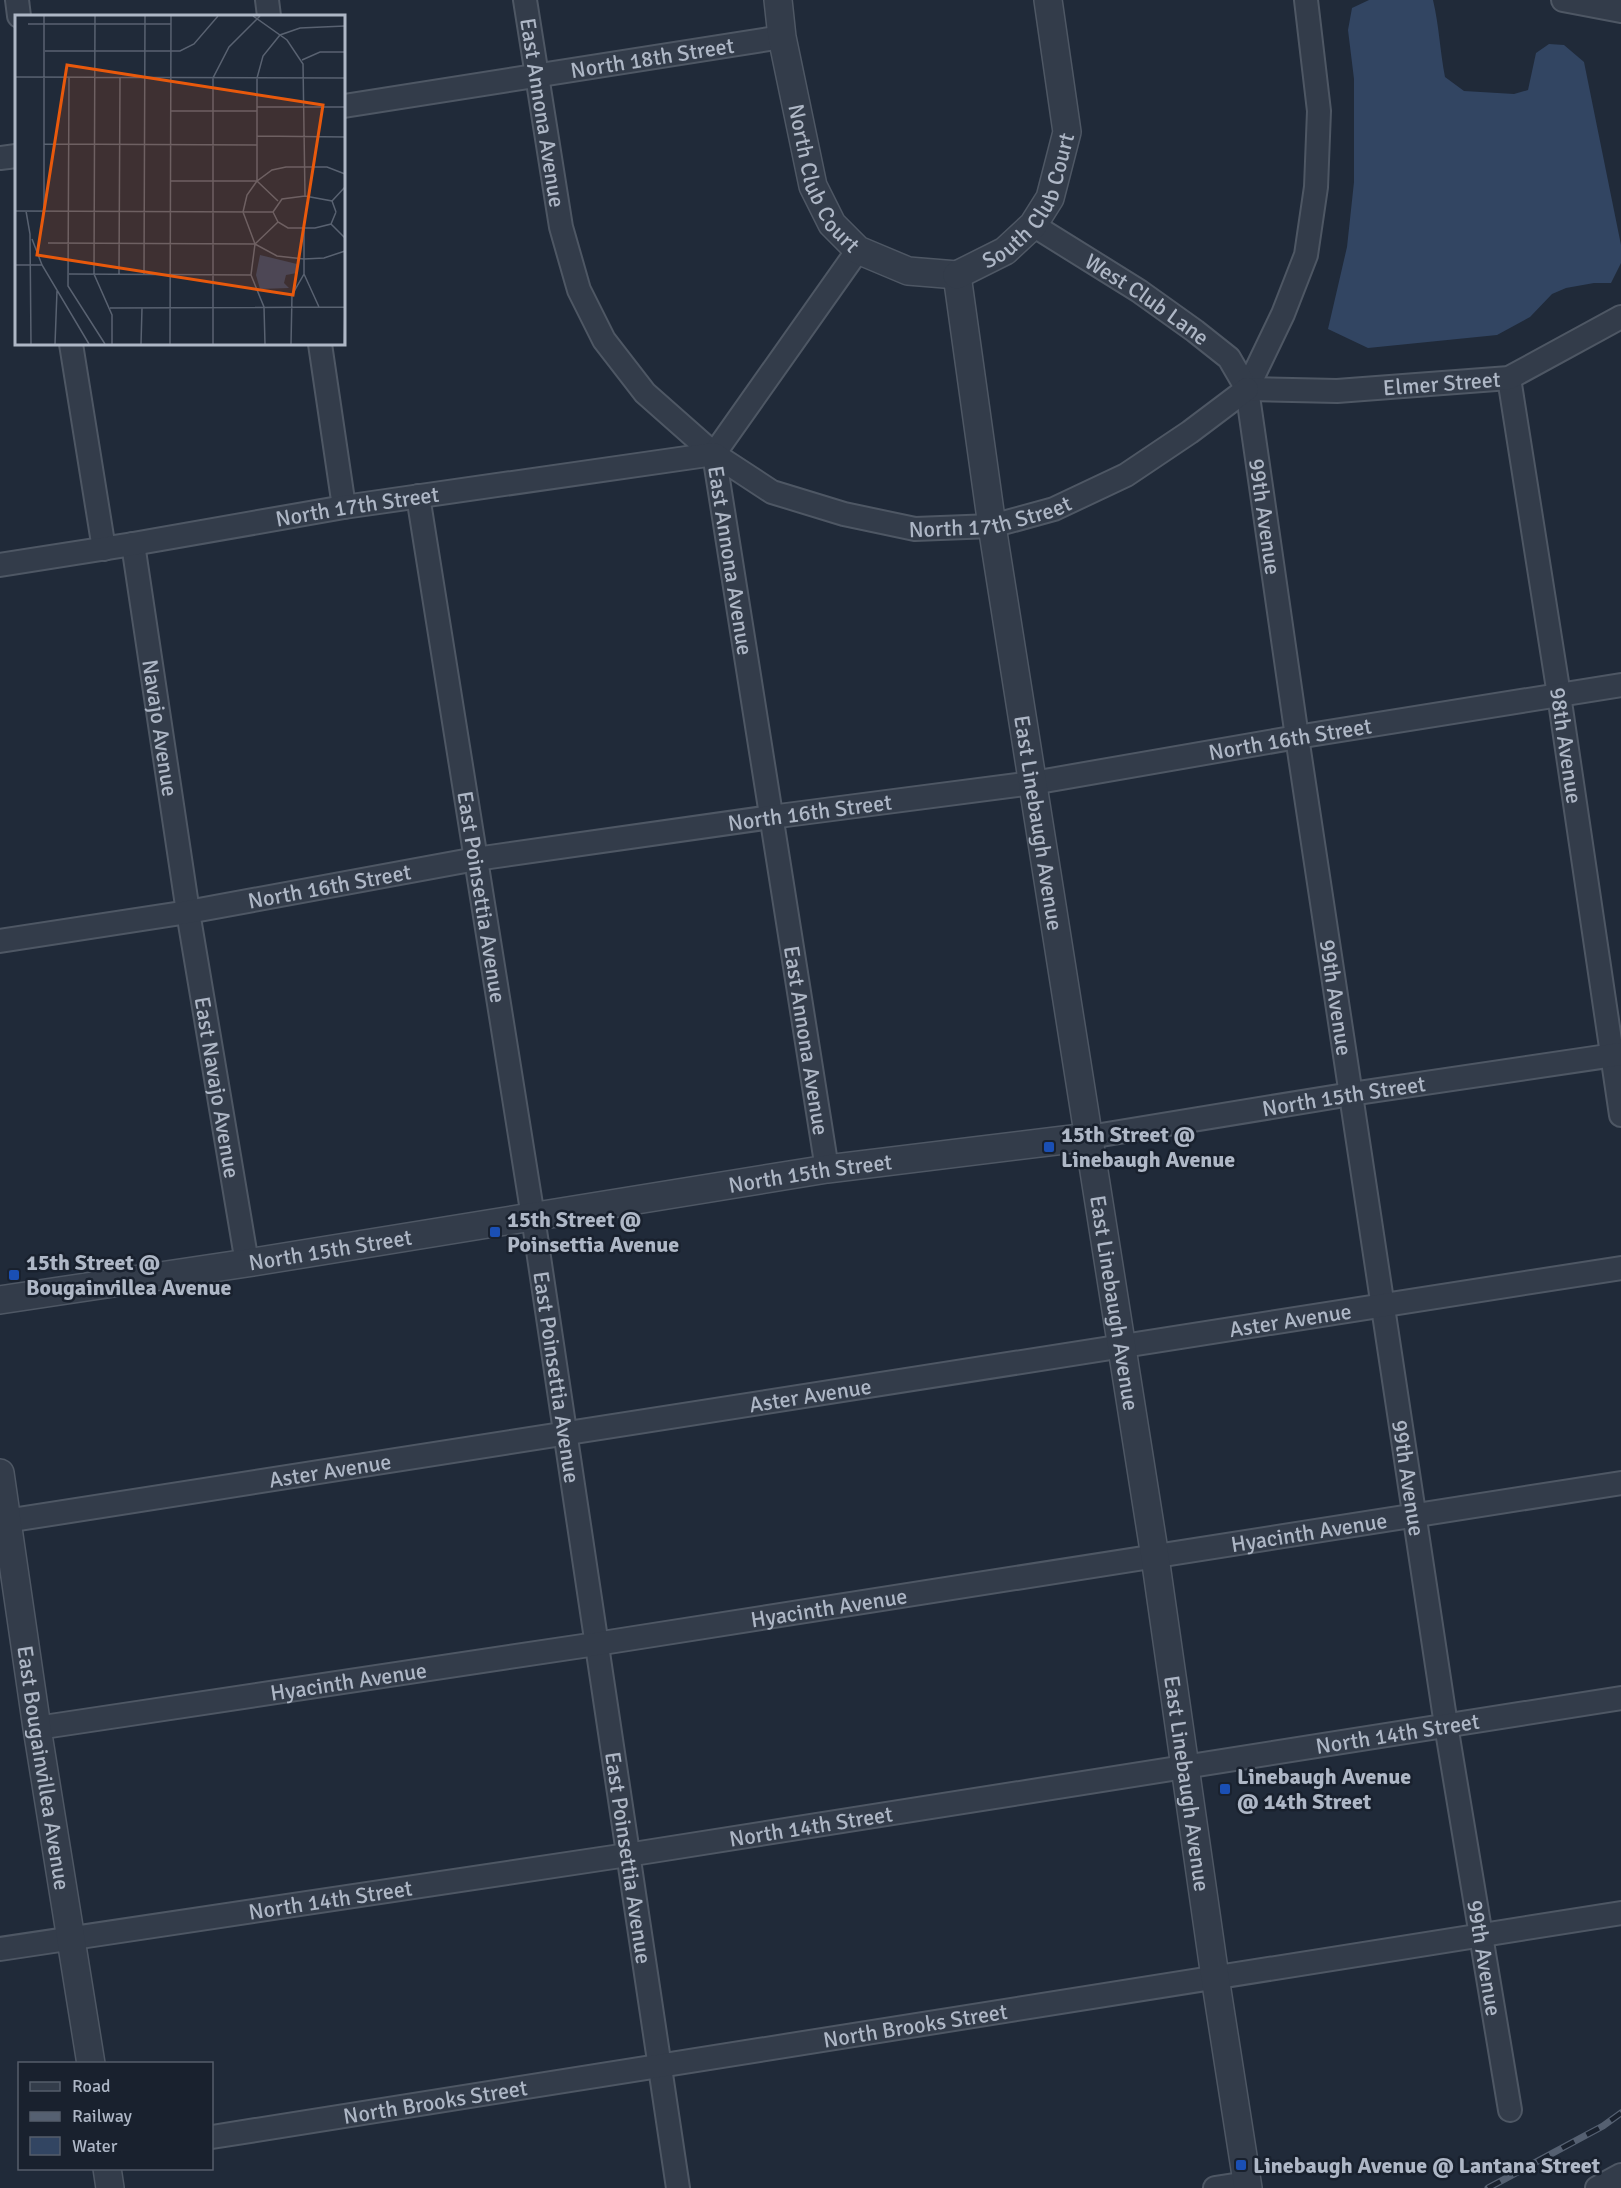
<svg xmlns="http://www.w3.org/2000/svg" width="1621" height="2188" font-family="Signika,sans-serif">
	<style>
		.water { fill: #324562 }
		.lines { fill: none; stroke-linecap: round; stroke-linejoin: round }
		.minor-casing { stroke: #4e5764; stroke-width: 26 }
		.tertiary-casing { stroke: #4e5764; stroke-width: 30 }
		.minor { stroke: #333c4a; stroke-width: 22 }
		.tertiary { stroke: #333c4a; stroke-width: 27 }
		.rail-casing { stroke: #556071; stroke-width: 7 }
		.rail { stroke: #19212e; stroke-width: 4.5; stroke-dasharray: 14; stroke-linecap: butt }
		.transit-dot { fill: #1a4fb4; stroke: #19212e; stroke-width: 2 }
		.labels { text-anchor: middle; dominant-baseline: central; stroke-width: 5; stroke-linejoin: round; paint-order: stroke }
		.street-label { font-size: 22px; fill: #aeb7c6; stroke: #19212e }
		.poi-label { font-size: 22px; font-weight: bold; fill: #aeb7c6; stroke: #19212e; text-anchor: start }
		.inset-road { fill: none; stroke: #596271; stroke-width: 1.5 }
		.view { fill: #e8590c; fill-opacity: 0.15; stroke: #e8590c; stroke-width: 3 }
		.inset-edge { fill: none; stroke: #aeb7c6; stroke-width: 3 }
	</style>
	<rect width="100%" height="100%" fill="#202a39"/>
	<!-- water -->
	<path class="water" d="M1369,0H1433C1439,25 1440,51 1445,77L1464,91L1514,94L1528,90L1536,53L1549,44L1564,45L1584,62L1621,245V263L1611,283H1594L1566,288L1552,294L1530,317L1497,335L1368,348L1328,329L1347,247L1354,182V79L1348,30L1352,8Z"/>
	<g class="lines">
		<defs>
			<g id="minor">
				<path d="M17,0L19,16"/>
				<path d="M267,0L269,16"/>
				<path id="s1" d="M525,0L561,227L579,290L604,340L645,393L714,454L827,1169"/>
				<path id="s2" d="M1306,0L1319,111L1316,187L1306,255L1283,314L1247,389L1297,737L1446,1725L1510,2110"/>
				<path d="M1563,0L1621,11"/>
				<path id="s3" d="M344,106L782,37"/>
				<path d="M0,158L16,156"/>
				<path id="s4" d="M1033,225L1139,291L1195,331L1229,358L1247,389"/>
				<path d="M71,344L104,549"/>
				<path d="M320,344L344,507"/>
				<path id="s5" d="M1509,378L1559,695L1621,1115"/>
				<path id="s6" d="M1247,389L1337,391L1509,378L1621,317"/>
				<path d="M714,454L858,250"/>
				<path id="s7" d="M418,496L533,1217L678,2188"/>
				<path id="s8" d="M133,544L188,912L247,1263"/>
				<path id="s9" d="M0,565L133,544L344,507L714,454L772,492L844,514L915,529L992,526L1054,509L1126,475L1190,432L1247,389"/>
				<path id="s10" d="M0,941L188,912L476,859L771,817L1033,783L1297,737L1621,685"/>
				<path id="s11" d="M1089,1137L1351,1094L1621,1054"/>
				<path id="s12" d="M0,1522L1621,1268"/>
				<path id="s13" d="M37,1728L596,1644L1621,1483"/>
				<path id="s14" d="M0,1949L627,1855L1621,1698"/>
				<path id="s15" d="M212,2137L1621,1913"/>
				<path d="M1215,2188L1247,2183"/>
				<path d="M1597,2188L1621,2175"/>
			</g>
			<g id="tertiary">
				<path id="s16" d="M778,0L782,37L813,186L832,224L858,250L908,271L957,275"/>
				<path id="s17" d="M957,275L992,526L1155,1557L1215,1977L1248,2188"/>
				<path id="s18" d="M957,275L1005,251L1033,225L1050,198L1067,132L1048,0"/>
				<path id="s19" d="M0,1300L247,1263L827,1169L1089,1137"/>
				<path id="s20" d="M0,1473L37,1728L91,2064"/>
				<path d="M107,2168L110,2188"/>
			</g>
		</defs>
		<!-- minor casing -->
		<use href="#minor" class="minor-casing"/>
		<!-- tertiary casing -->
		<use href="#tertiary" class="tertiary-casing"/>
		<!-- minor -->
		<use href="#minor" class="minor"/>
		<!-- tertiary -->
		<use href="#tertiary" class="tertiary"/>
		<defs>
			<path id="rail" d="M1488,2188L1603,2126L1621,2113"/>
		</defs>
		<!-- rail casing -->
		<use href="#rail" class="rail-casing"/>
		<!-- rail -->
		<use href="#rail" class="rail"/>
	</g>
	<!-- markers -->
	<g class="transit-dot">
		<rect x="1043" y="1141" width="12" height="12" rx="3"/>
		<rect x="489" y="1226" width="12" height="12" rx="3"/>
		<rect x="8" y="1269" width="12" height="12" rx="3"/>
		<rect x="1219" y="1783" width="12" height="12" rx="3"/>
		<rect x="1235" y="2159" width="12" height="12" rx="3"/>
	</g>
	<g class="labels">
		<!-- street labels -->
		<g class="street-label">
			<text stroke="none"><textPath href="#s3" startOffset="312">North 18th Street</textPath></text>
			<text stroke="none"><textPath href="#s1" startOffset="114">East Annona Avenue</textPath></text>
			<text stroke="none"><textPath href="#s16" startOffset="186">North Club Court</textPath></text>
			<text stroke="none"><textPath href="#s18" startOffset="110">South Club Court</textPath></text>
			<text stroke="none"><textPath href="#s4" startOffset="136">West Club Lane</textPath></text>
			<text stroke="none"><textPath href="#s6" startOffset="195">Elmer Street</textPath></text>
			<text stroke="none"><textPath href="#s9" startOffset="362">North 17th Street</textPath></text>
			<text stroke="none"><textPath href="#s9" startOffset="1016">North 17th Street</textPath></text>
			<text stroke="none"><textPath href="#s2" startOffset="532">99th Avenue</textPath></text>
			<text stroke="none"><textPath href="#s1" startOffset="618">East Annona Avenue</textPath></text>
			<text stroke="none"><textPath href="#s8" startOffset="186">Navajo Avenue</textPath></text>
			<text stroke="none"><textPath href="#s10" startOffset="1306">North 16th Street</textPath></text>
			<text stroke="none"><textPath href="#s5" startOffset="372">98th Avenue</textPath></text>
			<text stroke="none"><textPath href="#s10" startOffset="820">North 16th Street</textPath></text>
			<text stroke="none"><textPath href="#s17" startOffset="554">East Linebaugh Avenue</textPath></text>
			<text stroke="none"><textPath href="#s10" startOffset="334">North 16th Street</textPath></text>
			<text stroke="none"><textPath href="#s7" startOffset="406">East Poinsettia Avenue</textPath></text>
			<text stroke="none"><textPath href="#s2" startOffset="1018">99th Avenue</textPath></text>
			<text stroke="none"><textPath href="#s1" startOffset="1104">East Annona Avenue</textPath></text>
			<text stroke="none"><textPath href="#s8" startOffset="550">East Navajo Avenue</textPath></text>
			<text stroke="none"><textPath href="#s11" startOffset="258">North 15th Street</textPath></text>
			<text stroke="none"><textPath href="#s19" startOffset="820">North 15th Street</textPath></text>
			<text stroke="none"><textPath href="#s19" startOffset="334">North 15th Street</textPath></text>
			<text stroke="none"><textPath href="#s17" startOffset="1040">East Linebaugh Avenue</textPath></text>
			<text stroke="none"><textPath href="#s12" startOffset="1306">Aster Avenue</textPath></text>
			<text stroke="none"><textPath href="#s7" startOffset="892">East Poinsettia Avenue</textPath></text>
			<text stroke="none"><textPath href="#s12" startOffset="820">Aster Avenue</textPath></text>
			<text stroke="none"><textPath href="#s12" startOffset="334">Aster Avenue</textPath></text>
			<text stroke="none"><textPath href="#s2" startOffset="1504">99th Avenue</textPath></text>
			<text stroke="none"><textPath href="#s13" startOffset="1287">Hyacinth Avenue</textPath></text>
			<text stroke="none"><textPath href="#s13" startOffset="801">Hyacinth Avenue</textPath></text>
			<text stroke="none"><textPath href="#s13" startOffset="315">Hyacinth Avenue</textPath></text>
			<text stroke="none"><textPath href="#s14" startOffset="1414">North 14th Street</textPath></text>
			<text stroke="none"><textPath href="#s20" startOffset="298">East Bougainvillea Avenue</textPath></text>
			<text stroke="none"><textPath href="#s17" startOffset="1526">East Linebaugh Avenue</textPath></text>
			<text stroke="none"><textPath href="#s14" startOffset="820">North 14th Street</textPath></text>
			<text stroke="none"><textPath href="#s7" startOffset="1378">East Poinsettia Avenue</textPath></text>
			<text stroke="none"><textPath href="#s14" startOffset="334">North 14th Street</textPath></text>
			<text stroke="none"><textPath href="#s2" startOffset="1990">99th Avenue</textPath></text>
			<text stroke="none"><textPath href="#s15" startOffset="712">North Brooks Street</textPath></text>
			<text stroke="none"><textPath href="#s15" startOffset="226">North Brooks Street</textPath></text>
		</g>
		<!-- poi labels -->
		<g class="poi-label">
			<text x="1061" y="1134">15th Street @<tspan x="1061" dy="25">Linebaugh Avenue</tspan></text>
			<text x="507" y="1219">15th Street @<tspan x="507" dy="25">Poinsettia Avenue</tspan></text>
			<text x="26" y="1262">15th Street @<tspan x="26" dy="25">Bougainvillea Avenue</tspan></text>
			<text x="1237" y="1776">Linebaugh Avenue<tspan x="1237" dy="25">@ 14th Street</tspan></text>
			<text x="1253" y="2165">Linebaugh Avenue @ Lantana Street</text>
		</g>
	</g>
	<!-- overview -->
	<g transform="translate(15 15)">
		<rect width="330" height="330" fill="#202a39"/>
		<path d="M245,240L282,249V258L271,260L269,268L274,273L245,274L241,260Z" fill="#324562"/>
		<path class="inset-road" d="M29,1V196M80,1L79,259L97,300V329M238,1L272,25L288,49L290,181M13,9H156M30,36H165L179,29L203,1M287,45L305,37H330M0,62L330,63M54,63L53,271L90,329M242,92H330M156,96H242M242,121L330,122M29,129L242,130M156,166H242L257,155L271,152H312L330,159M242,166L263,186M317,186L330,172M0,196L258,197M11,196L15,219L16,329M258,197L263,207L273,213H300L316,209L321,197M258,197L267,184L290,181L317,186L321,197M316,209L330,223M17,224L27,250L74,329M33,228L240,229L262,241L289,244L309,243L330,236M240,229L228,197L232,180L242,166V63L248,41L265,20L285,13L330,11M240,229L236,260L249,292L250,329M240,229L263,207M0,250H27M54,259L236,260M104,259L105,63M129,259L130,1M289,259L304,292M95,293L330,292M40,329L42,276M126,329L127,293M155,329L156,1M198,329V63L214,32L245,1M276,329L277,280L289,259V213M329,329L330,291"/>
		<path class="view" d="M52,50L308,90L278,280L22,240Z"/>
		<rect width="330" height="330" class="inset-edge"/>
	</g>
	<!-- legend -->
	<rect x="18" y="2062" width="195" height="108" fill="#19212e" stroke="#555d6b" stroke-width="1.5"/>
	<rect x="30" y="2082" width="30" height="9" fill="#333c4a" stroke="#555d6b" stroke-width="1.5"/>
	<text x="72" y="2092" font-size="18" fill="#aeb7c6">Road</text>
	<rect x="30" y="2112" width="30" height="9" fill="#556071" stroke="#555d6b" stroke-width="1.5"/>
	<text x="72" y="2122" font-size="18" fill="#aeb7c6">Railway</text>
	<rect x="30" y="2137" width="30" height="18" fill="#324562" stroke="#555d6b" stroke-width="1.5"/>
	<text x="72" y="2152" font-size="18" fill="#aeb7c6">Water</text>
</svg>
